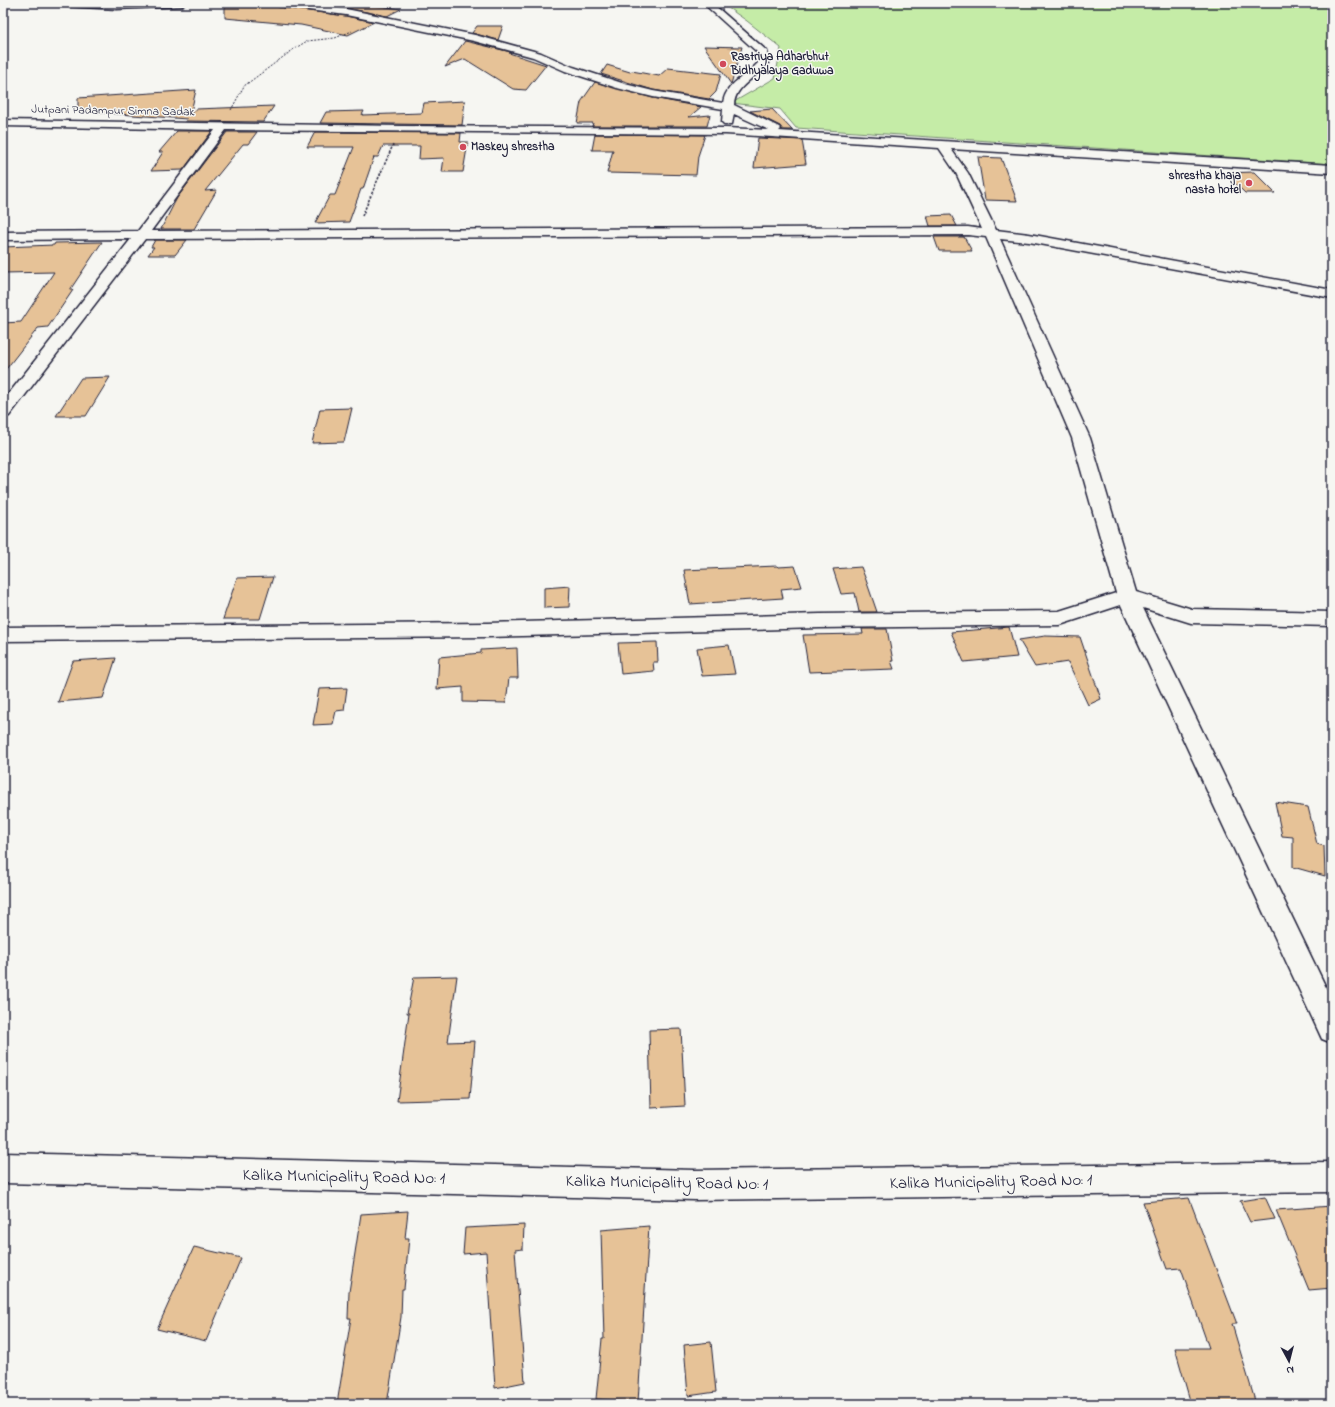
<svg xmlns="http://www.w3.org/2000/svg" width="1335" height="1407" font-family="'Indie Flower',sans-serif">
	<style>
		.green { fill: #c5eca7; stroke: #748771 }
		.building { fill: #e6c297; stroke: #22223b }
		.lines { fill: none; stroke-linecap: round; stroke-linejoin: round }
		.minor-casing { stroke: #22223b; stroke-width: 3 }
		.path-far1 { stroke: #22223b; stroke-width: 1; stroke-dasharray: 2 1.5; stroke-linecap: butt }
		.path { stroke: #22223b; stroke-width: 1.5; stroke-dasharray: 2.5 1.5; stroke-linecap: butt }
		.minor { fill: #f6f6f2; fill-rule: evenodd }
		.poi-dot { fill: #d1495b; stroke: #f6f6f2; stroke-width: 1.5 }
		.labels { text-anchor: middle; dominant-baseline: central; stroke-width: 3; stroke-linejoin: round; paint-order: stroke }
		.far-poi-label { font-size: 12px; font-weight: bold; fill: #22223b; stroke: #f6f6f2; text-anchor: start }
		.far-street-label { font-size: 12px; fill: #22223b; stroke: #f6f6f2 }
		.near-street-label { font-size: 17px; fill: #22223b; stroke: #f6f6f2 }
	</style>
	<rect width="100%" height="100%" fill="#f6f6f2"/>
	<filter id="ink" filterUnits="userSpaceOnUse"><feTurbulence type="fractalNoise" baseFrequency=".025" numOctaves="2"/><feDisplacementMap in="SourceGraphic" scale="8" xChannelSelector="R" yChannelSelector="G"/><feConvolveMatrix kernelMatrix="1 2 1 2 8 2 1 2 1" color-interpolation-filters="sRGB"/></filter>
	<g filter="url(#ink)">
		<!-- green -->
		<path class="green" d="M721,3H1332V164L796,128L780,109L732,103L775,78L781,48L747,21Z"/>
		<!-- building -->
		<g class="building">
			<path d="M225,3H274L279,7L346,16L374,22L348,35L301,25L225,18Z"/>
			<path d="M311,3H358L401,9L387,16L346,8Z"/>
			<path d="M477,26H503L498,40L472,33Z"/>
			<path d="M465,41L511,52L509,53L546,65L526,90L513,89L465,59L445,67Z"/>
			<path d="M704,46L742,47L731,84Z"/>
			<path d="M607,65L630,72L632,71L659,76L668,68L721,74L716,92L709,99L653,90L601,74Z"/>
			<path d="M595,82L653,98L701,107L689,117L710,115L707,126H592L593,123H577L581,102Z"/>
			<path d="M196,90L190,116L196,109L274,106L263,122L185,121L187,119L78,111V98Z"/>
			<path d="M465,101L462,125L320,123L326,112L364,111L362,115L422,113L424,103Z"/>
			<path d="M772,109L792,130H793H782L780,126L750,111Z"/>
			<path d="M177,131H212L183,170L151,171L163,152H159Z"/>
			<path d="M227,132H257L248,144H243L205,191L217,190L194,229H161L177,198Z"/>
			<path d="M315,132L461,133L460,142H468L463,172H442L444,158L419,159L420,146H383L378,157H374L363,189H361L349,222L315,223L330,195H335L354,147H307Z"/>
			<path d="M595,134L705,135L698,156L696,175L607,173L613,150H592Z"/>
			<path d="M758,138L802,140L806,164L754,168Z"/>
			<path d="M978,157L1001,158L1017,201L985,200Z"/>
			<path d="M1254,172L1275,193H1245L1224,173Z"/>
			<path d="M951,215L957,226H930L927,216Z"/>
			<path d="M934,237H964L972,251H939Z"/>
			<path d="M155,240H187L175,255H148L154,247H151Z"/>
			<path d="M102,242L70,290H73L48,327L38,328L3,373V323L21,322L54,272L3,273V247L54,245L55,243Z"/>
			<path d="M110,377L86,416H56L81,378Z"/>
			<path d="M352,408L344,442L312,443L320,409Z"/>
			<path d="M777,566L778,567L795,566L802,587L781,589L783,598L690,604L684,570Z"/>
			<path d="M861,567L866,580L877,612H859L855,593L841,594L833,569Z"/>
			<path d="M273,577L260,619H223L237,578Z"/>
			<path d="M570,586L569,607L544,608V588Z"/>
			<path d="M1009,627L1017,657L964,662L951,632Z"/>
			<path d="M862,629H887L893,661H891L894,669L809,672L803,635L863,634Z"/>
			<path d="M1045,636L1080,637L1101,699L1088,705L1068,662L1035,667L1019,640Z"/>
			<path d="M657,642L658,662H653L654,671L621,674L618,643Z"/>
			<path d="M729,645L735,674L702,676L697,648Z"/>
			<path d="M517,648L518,678H509L506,703L463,702V687L437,689L439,657L481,653V650Z"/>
			<path d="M116,658L103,698L58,702L73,661Z"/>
			<path d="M347,688L344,710L336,711L333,724L313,725L319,689Z"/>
			<path d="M1275,802L1308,807L1317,844L1324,846L1325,876L1293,867V837L1282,836Z"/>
			<path d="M457,976L448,1042L475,1041L470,1099L397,1101L409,1013H407L414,977Z"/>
			<path d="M681,1029L685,1106L651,1108L649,1030Z"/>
			<path d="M1265,1197L1275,1219L1250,1222L1240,1201Z"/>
			<path d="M1189,1198L1237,1324H1232L1256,1404H1191L1175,1348H1209L1181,1268L1167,1269L1143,1202Z"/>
			<path d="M1332,1206V1288L1309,1290L1276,1210Z"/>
			<path d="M408,1211L405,1238H409L404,1289H402L401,1317L387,1404H337L351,1318H348L349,1292L361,1214Z"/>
			<path d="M524,1225L523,1249L515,1250L525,1382L495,1388L486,1252L463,1254L465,1228Z"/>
			<path d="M649,1226L638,1402L596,1399L602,1339H604L601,1230Z"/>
			<path d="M194,1247L241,1258L206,1341L157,1329Z"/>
			<path d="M711,1342L716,1392L688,1396L684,1345Z"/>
		</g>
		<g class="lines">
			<defs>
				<g id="minor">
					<path d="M60,3H186L182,6L117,9L64,6Z"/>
					<path d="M275,3H299L346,9L475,35L541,53L573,67L625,84L653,91L723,103C726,83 746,76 758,63L757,52L703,3H712L767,51L768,63C757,78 735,85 734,105L779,127L781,129L779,131L1332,165V173L951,149L968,173L996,230L1029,234L1332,290V298L1029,242L1000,239L1090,438L1136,592L1192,609L1332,612V626L1191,623L1143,608L1332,1000V1043L1322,1039L1121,605L1060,625L820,628L487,637L3,641V627L487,623L820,614L1059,611L1116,593L1072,438L986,237L968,235L145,239L9,416L3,417V401L131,239L3,240V232L138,231L215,130L3,126V120L401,126L726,128L769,130L734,114L732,124H724L722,122L723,109L653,97L617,88L565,71L533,57L474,41L346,15L279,6ZM226,130L726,134L939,148L956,173L982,229L968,227L151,231Z"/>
					<path d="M3,1153L695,1170L1332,1162V1192L695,1200L3,1183Z"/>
				</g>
			</defs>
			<!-- minor casing -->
			<use href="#minor" class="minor-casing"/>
			<!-- path-far1 -->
			<path class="path-far1" d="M231,110L244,86L294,49L307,41L335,38L352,31"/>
			<!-- path -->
			<path class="path" d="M362,216L393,145"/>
			<!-- minor -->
			<use href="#minor" class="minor"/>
		</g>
	</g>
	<!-- markers -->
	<g class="poi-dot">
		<circle cx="723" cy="64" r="4"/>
		<circle cx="463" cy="147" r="4"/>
		<circle cx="1249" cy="183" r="4"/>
	</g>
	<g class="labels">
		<!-- far-poi labels -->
		<g class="far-poi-label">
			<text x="731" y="57">Rastriya Adharbhut<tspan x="731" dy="14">Bidhyalaya Gaduwa</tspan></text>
			<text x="471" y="147">Maskey shrestha</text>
			<text x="1241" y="176" text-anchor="end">shrestha khaja<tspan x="1241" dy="14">nasta hotel</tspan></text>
		</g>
		<!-- far-street labels -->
		<g class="far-street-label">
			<text transform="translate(113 111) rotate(1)">Jutpani Padampur Simna Sadak</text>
		</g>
		<!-- near-street labels -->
		<g class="near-street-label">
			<text transform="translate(344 1177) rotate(1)">Kalika Municipality Road No: 1</text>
			<text transform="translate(991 1182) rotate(-1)">Kalika Municipality Road No: 1</text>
			<text transform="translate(667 1183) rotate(1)">Kalika Municipality Road No: 1</text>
		</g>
	</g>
	<!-- margin -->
	<rect width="1335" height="1407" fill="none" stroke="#f6f6f2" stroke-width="16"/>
	<rect x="8" y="8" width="1319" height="1391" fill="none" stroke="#22223b" stroke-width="1.5" filter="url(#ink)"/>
	<!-- north arrow -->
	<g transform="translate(1289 1361) rotate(173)" stroke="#f6f6f2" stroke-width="3" paint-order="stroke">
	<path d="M0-3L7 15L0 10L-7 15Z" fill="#22223b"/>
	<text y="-6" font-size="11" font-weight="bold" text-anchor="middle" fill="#22223b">N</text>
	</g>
</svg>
